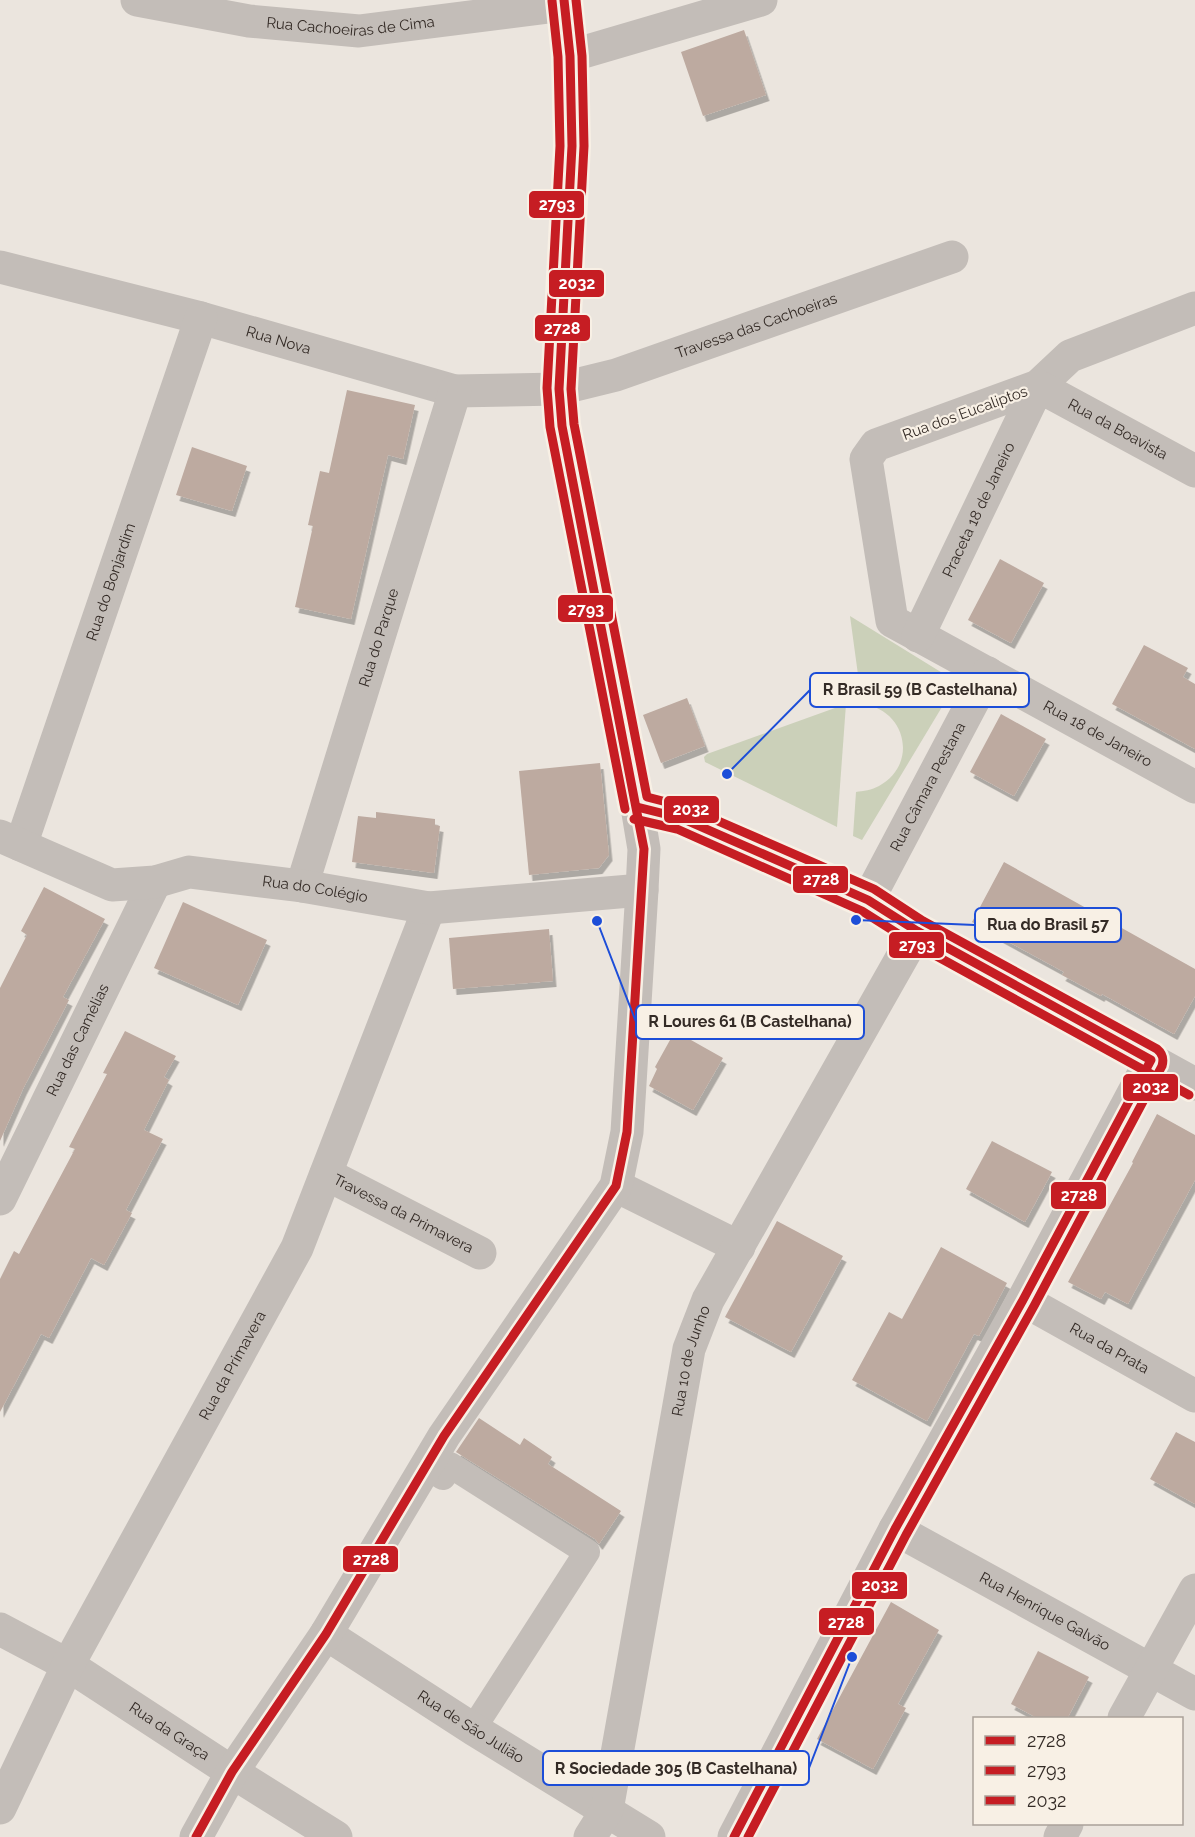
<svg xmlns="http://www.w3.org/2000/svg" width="1195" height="1837" font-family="Raleway,sans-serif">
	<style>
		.green { fill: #cbd0b9 }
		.building { fill: #bdaaa0; filter: url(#shadow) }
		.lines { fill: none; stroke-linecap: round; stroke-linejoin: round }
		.pedestrian { stroke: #c3bdb8; stroke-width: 26 }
		.minor { stroke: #c3bdb8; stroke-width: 33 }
		.tertiary { stroke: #c3bdb8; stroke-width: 33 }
		.bus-1-casing { stroke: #f8f0e5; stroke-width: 14 }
		.bus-2-casing { stroke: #f8f0e5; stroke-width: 14 }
		.bus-3-casing { stroke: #f8f0e5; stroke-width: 14 }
		.bus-1 { stroke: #c61d23; stroke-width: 9 }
		.bus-2 { stroke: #c61d23; stroke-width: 9 }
		.bus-3 { stroke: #c61d23; stroke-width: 9 }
		.labels { text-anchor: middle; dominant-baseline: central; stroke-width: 4.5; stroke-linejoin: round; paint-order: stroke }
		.street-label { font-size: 15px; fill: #342b26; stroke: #f8f0e5 }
		.leader { fill: none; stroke: #1d4ed8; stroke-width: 2 }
		.callout-dot { fill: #1d4ed8; stroke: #f8f0e5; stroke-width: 2 }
		.callout { fill: #f8f0e5; stroke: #1d4ed8; stroke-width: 2 }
		.callout-label { font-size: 16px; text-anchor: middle; font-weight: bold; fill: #342b26 }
		.line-badge { stroke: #f8f0e5; stroke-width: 2 }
		.badge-label { font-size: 16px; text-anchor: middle; font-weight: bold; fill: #fff }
	</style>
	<defs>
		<filter id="shadow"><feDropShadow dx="3.5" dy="6" stdDeviation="0" flood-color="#0004"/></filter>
	</defs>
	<rect width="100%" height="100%" fill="#ebe5de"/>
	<!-- green -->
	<g class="green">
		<path d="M850,616L957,682L862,840L853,836L856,792C863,791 872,790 879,786C919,764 906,709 862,704Z"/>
		<path d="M846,704L837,827L705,762L704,757L707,754Z"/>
	</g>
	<!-- building -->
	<g class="building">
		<path d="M744,30L766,95L703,116L681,52Z"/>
		<path d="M347,390L415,405L403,459L388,455L351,619L295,607L313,526L308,525L320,471L329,473Z"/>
		<path d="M192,447L247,466L232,511L176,495Z"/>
		<path d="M1000,559L1044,583L1011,643L968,620Z"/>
		<path d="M1144,645L1188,668L1183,677L1195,684V749L1112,704Z"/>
		<path d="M687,698L705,746L661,763L643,715Z"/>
		<path d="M1001,714L1046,739L1014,796L970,772Z"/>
		<path d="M600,763L609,855L599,868L529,875L519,771Z"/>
		<path d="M376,812L435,819V825L440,826L434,873L352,862L358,816L376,818Z"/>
		<path d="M1004,862L1195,969V996L1174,1034L1102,994L1101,996L1062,975L1064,972L972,922Z"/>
		<path d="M44,887L105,919L63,997L69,1000L23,1089L0,1141V988L27,935L21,931Z"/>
		<path d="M183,902L267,940L238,1005L154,968Z"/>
		<path d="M549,929L553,981L453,989L449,938Z"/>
		<path d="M125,1031L176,1056L164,1077L169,1080L144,1130L163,1139L126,1210L132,1213L104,1265L91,1258L49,1338L41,1334L0,1412V1279L14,1251L19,1254L75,1149L69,1147L107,1074L103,1073Z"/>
		<path d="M675,1031L723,1058L693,1110L649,1086L657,1069L655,1067Z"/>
		<path d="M1157,1114L1195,1135V1180L1128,1304L1105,1292L1101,1299L1068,1282L1133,1163L1132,1162Z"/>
		<path d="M992,1141L1052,1172L1025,1222L966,1189Z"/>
		<path d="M777,1221L843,1256L791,1352L725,1317Z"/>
		<path d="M941,1247L1007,1283L979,1336L974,1334L927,1421L852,1380L889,1312L902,1319Z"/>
		<path d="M479,1418L520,1445L524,1438L552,1457L548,1464L621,1511L599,1544L595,1539L456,1452Z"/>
		<path d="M1176,1432L1195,1442V1504L1150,1479Z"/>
		<path d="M891,1602L939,1630L898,1704L906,1708L873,1769L817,1739Z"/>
		<path d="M1038,1651L1089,1677L1067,1719H1039L1011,1704Z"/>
	</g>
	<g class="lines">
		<!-- pedestrian -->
		<path class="pedestrian" d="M426,1466L443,1477L450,1465L587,1552L473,1729"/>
		<!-- minor -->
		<g class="minor">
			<path id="s1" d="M137,0L249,21L359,31L565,5"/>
			<path d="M570,56L761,0"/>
			<path id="s2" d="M0,267L201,318L455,391L559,389L616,375L952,257"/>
			<path id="s3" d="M1195,308L1070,356L1038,386L876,445L866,459L892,621L1195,787"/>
			<path id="s4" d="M918,636L1038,386L1195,471"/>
			<path id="s5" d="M21,845L201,318"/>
			<path id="s6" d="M302,886L455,391"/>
			<path id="s7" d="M868,900L988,673"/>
			<path id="s8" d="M326,1174L480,1253"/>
			<path d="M616,1186L739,1247"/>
			<path id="s9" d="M0,1199L155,882"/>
			<path id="s10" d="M1023,1300L1195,1396"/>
			<path id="s11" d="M895,1529L1195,1694"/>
			<path id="s12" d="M0,1629L68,1665L232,1772L336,1837"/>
			<path id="s13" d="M326,1634L473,1729L649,1837"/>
			<path d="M1124,1718L1195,1590"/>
			<path id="s14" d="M0,1808L68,1665L297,1248L429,908"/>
			<path d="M196,1837L232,1772L326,1634L444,1436L616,1186L627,1132L642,890"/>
			<path id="s15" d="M590,1837L607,1810L689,1349L708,1300L917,931"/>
			<path d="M734,1837L895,1529L1023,1300L1151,1060"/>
			<path d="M1060,1837L1067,1824"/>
		</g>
		<!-- tertiary -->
		<g class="tertiary">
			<path d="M637,807L681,818L868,900L917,931L1195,1084"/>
			<path id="s16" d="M0,836L112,885L155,882L189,872L302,886L429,908L642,890L644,849L637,807L581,528L562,426L559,389L572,146L570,56L564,0"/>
		</g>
		<defs>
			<g id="bus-1">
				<path d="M637,807L681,818L868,900L917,931L1151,1060L1023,1300L895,1529L734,1837"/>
				<path d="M196,1837L232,1772L326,1634L444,1436L616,1186L627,1132L644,849L562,426L559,389L572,146L570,56L564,0"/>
			</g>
			<g id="bus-2">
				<path d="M552,1L558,57L560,146L547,388L550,427L625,809"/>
				<path d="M634,819L677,829L862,911L911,942L1189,1095"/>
			</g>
			<path id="bus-3" d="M576,0L582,56L584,146L571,389L574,424L647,797L686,807L874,889L923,921L1157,1049C1163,1054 1164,1059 1162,1066L1034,1306L906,1535L748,1837"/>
		</defs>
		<!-- bus-1 casing -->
		<use href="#bus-1" class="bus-1-casing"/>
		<!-- bus-2 casing -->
		<use href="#bus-2" class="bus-2-casing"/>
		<!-- bus-3 casing -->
		<use href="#bus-3" class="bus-3-casing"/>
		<!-- bus-1 -->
		<use href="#bus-1" class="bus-1"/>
		<!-- bus-2 -->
		<use href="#bus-2" class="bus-2"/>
		<!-- bus-3 -->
		<use href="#bus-3" class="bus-3"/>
	</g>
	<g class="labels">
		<!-- street labels -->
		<g class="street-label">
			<text stroke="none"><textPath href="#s1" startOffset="216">Rua Cachoeiras de Cima</textPath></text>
			<text stroke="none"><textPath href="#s2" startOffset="783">Travessa das Cachoeiras</textPath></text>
			<text stroke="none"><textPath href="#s2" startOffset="288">Rua Nova</textPath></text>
			<text transform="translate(965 413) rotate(-20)">Rua dos Eucaliptos</text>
			<text stroke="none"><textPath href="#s4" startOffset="368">Rua da Boavista</textPath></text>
			<text stroke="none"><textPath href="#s4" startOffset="140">Praceta 18 de Janeiro</textPath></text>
			<text stroke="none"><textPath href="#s5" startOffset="278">Rua do Bonjardim</textPath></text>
			<text stroke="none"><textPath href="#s6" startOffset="260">Rua do Parque</textPath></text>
			<text stroke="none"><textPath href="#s3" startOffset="766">Rua 18 de Janeiro</textPath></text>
			<text stroke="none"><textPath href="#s7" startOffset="128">Rua Câmara Pestana</textPath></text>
			<text stroke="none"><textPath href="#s16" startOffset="328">Rua do Colégio</textPath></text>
			<text stroke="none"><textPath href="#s9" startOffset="177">Rua das Camélias</textPath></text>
			<text stroke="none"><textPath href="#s8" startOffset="87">Travessa da Primavera</textPath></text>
			<text stroke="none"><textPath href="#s10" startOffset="99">Rua da Prata</textPath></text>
			<text stroke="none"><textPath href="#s15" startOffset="489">Rua 10 de Junho</textPath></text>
			<text stroke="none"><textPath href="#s14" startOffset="500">Rua da Primavera</textPath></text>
			<text stroke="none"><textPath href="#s11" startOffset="171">Rua Henrique Galvão</textPath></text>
			<text stroke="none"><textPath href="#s13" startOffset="172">Rua de São Julião</textPath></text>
			<text stroke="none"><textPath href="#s12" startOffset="198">Rua da Graça</textPath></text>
		</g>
	</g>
	<!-- callouts -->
	<path class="leader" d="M727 774L810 690M856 920L975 925M597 921L636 1022M852 1657L809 1768"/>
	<g class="callout-dot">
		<circle cx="727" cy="774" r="6"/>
		<circle cx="856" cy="920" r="6"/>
		<circle cx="597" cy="921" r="6"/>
		<circle cx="852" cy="1657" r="6"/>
	</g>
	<g class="callout">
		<rect x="810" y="673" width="219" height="34" rx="6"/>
		<rect x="975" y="908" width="146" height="34" rx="6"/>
		<rect x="636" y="1005" width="228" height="34" rx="6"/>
		<rect x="543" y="1751" width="266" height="34" rx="6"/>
	</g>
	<g class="callout-label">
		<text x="920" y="695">R Brasil 59 (B Castelhana)</text>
		<text x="1048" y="930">Rua do Brasil 57</text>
		<text x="750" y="1027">R Loures 61 (B Castelhana)</text>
		<text x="676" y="1774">R Sociedade 305 (B Castelhana)</text>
	</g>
	<g class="line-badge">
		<rect x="528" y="190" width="57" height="29" rx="6" fill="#c61d23"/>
		<rect x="548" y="269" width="57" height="29" rx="6" fill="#c61d23"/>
		<rect x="534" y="314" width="57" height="28" rx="6" fill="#c61d23"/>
		<rect x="557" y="594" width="57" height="29" rx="6" fill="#c61d23"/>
		<rect x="663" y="795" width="57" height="29" rx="6" fill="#c61d23"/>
		<rect x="792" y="865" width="57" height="29" rx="6" fill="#c61d23"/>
		<rect x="888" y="931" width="57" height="28" rx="6" fill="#c61d23"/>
		<rect x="1122" y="1073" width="57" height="29" rx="6" fill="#c61d23"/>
		<rect x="1050" y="1181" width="57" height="29" rx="6" fill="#c61d23"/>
		<rect x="342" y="1545" width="57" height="28" rx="6" fill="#c61d23"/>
		<rect x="851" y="1571" width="57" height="29" rx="6" fill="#c61d23"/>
		<rect x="818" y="1607" width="57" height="29" rx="6" fill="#c61d23"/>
	</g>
	<g class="badge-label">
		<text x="557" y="210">2793</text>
		<text x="577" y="289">2032</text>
		<text x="562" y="334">2728</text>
		<text x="586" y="615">2793</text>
		<text x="691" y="815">2032</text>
		<text x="821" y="885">2728</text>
		<text x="917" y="951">2793</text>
		<text x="1151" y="1093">2032</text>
		<text x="1079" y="1201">2728</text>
		<text x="371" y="1565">2728</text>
		<text x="880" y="1591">2032</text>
		<text x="846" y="1628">2728</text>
	</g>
	<!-- legend -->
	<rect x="973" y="1717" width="210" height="108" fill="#f8f0e5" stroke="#aaa199" stroke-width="1.5"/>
	<rect x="985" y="1736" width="30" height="9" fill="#c61d23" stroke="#aaa199" stroke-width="1.5"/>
	<text x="1027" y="1747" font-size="18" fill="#342b26">2728</text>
	<rect x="985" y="1766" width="30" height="9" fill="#c61d23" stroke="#aaa199" stroke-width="1.5"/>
	<text x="1027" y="1777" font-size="18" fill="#342b26">2793</text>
	<rect x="985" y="1796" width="30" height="9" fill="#c61d23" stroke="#aaa199" stroke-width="1.5"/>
	<text x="1027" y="1807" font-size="18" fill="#342b26">2032</text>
</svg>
